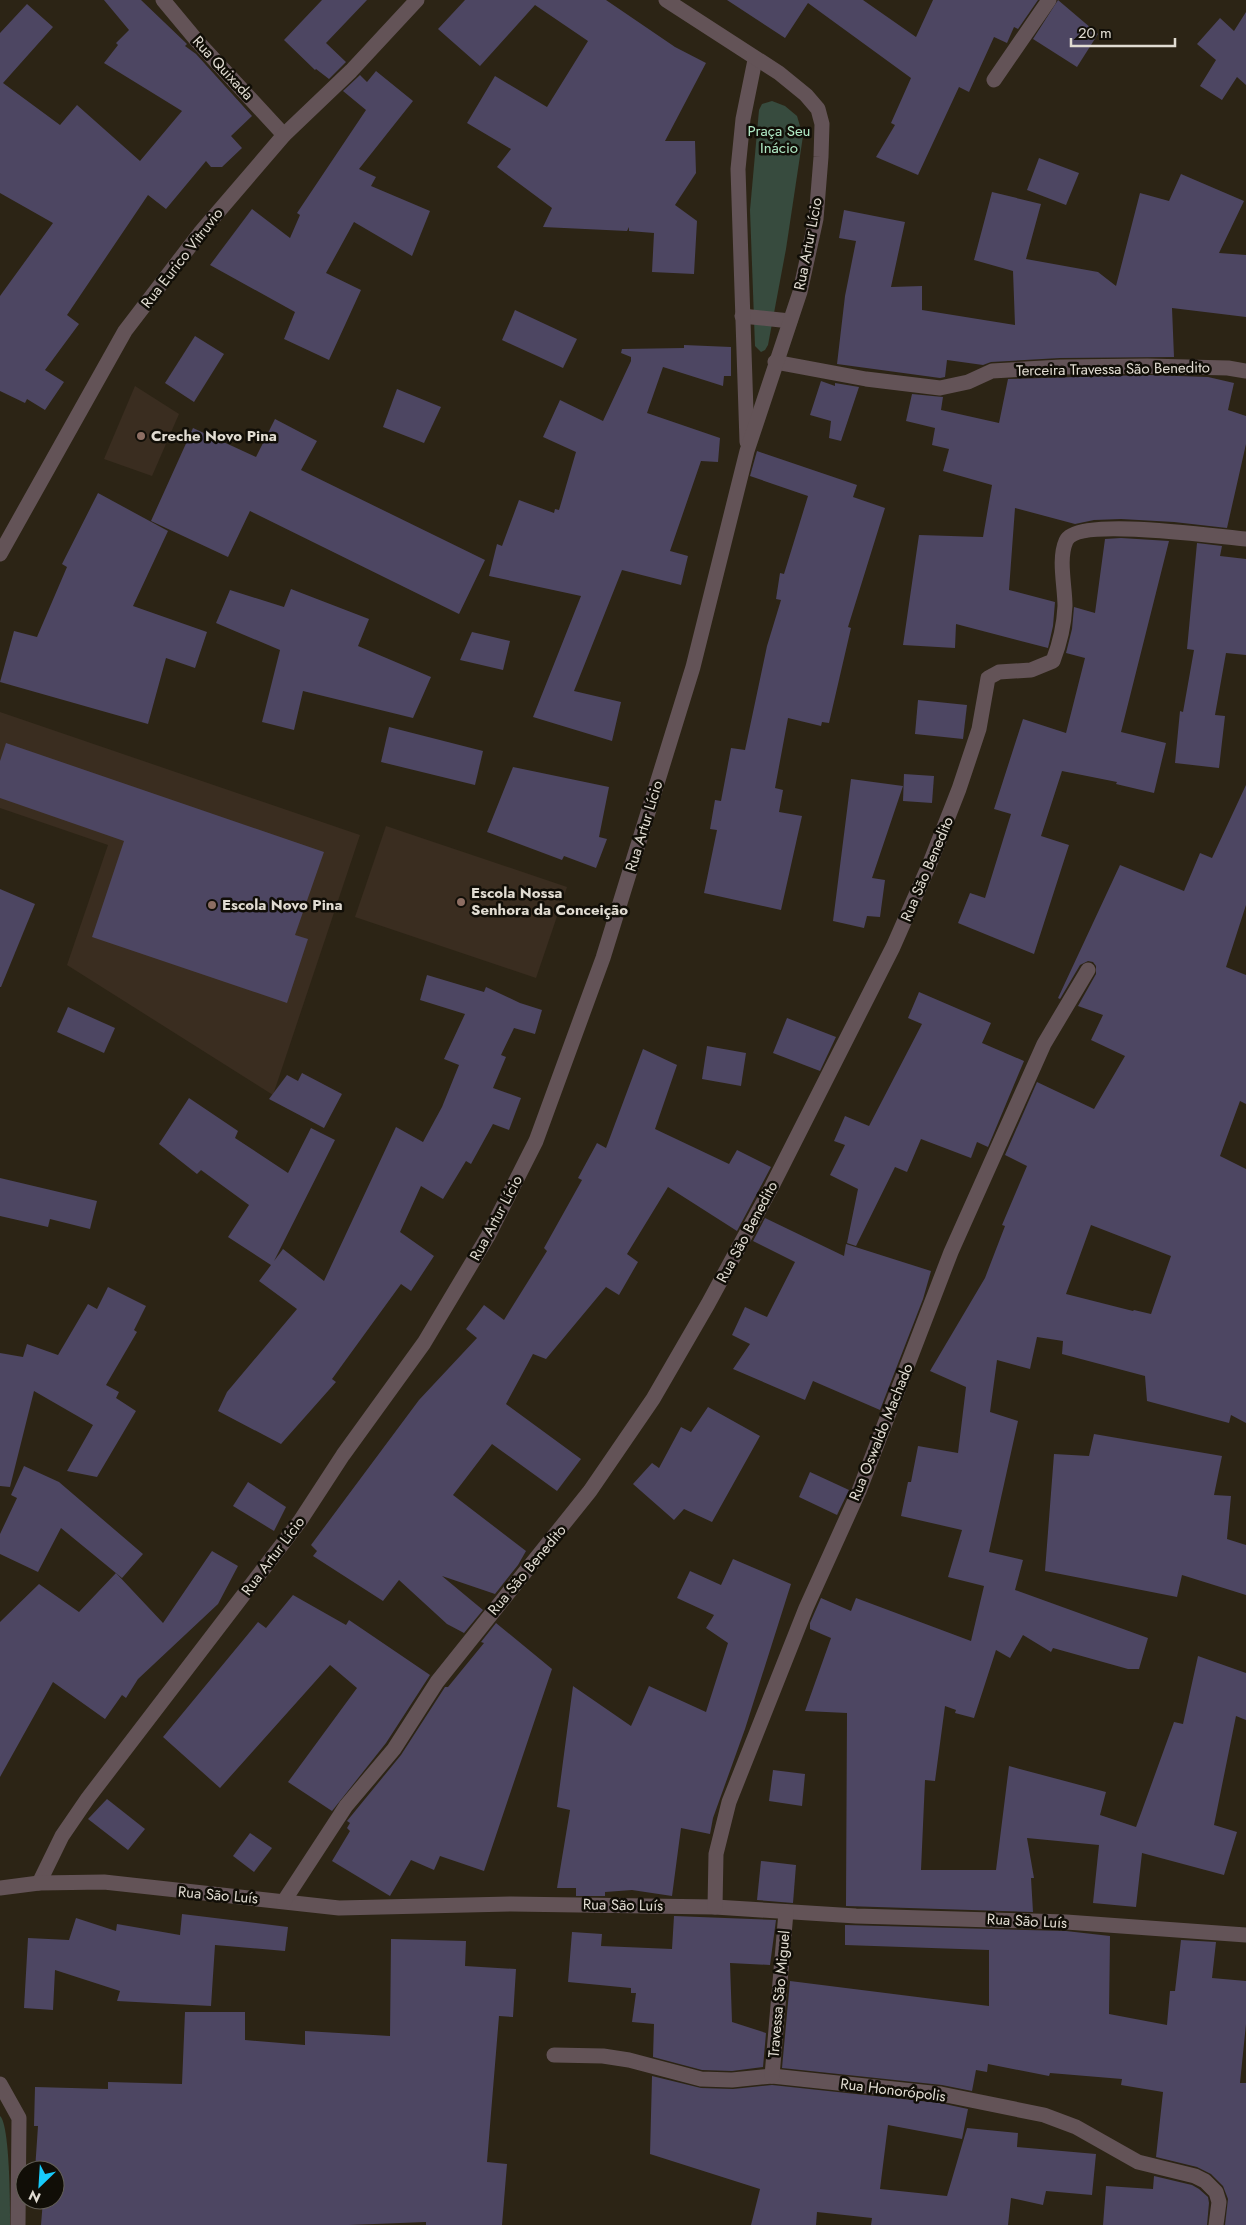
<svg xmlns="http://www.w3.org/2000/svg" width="1246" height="2225" font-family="Jost,sans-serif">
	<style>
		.education { fill: #3a2d20 }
		.green { fill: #374b3e }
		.building { fill: #4d4662; fill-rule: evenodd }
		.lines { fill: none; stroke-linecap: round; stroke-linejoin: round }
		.minor { stroke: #635357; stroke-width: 15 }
		.education-dot { fill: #8d6e63; stroke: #110e07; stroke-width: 2 }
		.labels { text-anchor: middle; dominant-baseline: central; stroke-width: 5; stroke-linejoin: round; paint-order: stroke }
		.street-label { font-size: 15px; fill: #e1dcd2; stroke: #110e07 }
		.park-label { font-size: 15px; fill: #b0e9c5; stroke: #110e07 }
		.poi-label { font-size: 15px; font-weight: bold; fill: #e1dcd2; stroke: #110e07; text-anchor: start }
	</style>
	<rect width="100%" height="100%" fill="#2c2415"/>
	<!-- education -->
	<g class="education">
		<path d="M135,386L179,414L152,476L104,459Z"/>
		<path d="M0,712L360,835L273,1095L67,965L108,845L0,808Z"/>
		<path d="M386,826L567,887L536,978L355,917Z"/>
	</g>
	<!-- green -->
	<g class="green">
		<path d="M772,101L785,106L797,116L803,136L786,249L768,345L765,350L761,352L755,346L750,210L759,110L762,104Z"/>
		<path d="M0,2116C10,2125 10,2207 10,2225H0Z"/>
	</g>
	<!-- building -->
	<g class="building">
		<path d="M104,0H141L187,44L185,46L196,54L252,116L231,136L242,148L222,167H211L206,161L166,209L148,195L67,315L79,324L45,370L64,382L45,410L27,399L25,403L0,391V296L53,223L0,193V33L27,4L53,27L3,83L60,125L77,105L140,161L182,111L104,63L118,45L116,43L129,30Z"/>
		<path d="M322,0H367L326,43L346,62L329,79L316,69L315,70L284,40Z"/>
		<path d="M465,0H606L675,47L706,63L665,141H695L696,173L675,205L697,221L694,274L652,272L654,233L629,231V227L627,231L543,227L552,208L497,167L511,149L467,123L495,76L547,107L588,41L535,5L480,66L438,29Z"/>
		<path d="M727,0H863L916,37L933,0H1038L1018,29L1014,27L1007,43L994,37L969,92L959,87L918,175L876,157L895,125L891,123L911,78L808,3L785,38Z"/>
		<path d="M1058,0L1098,34L1077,67L1033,39Z"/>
		<path d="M1246,12V85L1237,77L1222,100L1200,86L1216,60L1197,44L1220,18L1234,31Z"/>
		<path d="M376,71L413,101L359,169L376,177L371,186L430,211L412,256L354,222L326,273L361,290L329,360L284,339L295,312L210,265L252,209L290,238L300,215L297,213L366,110L343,91L360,75L367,82Z"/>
		<path d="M1039,158L1079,173L1066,205L1027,190Z"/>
		<path d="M1181,174L1244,201L1219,253L1246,255V317L1172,308L1174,357L1060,358L991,362L983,365L947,360L945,377L940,378L837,364L845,296L856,241L839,238L844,210L905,222L891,287L922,286V310L1015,325L1013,271L974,260L992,192L1041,204L1026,259L1098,272L1116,286L1140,193L1169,201Z"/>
		<path d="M515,310L577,339L563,368L502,340Z"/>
		<path d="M195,336L224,354L194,402L165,383Z"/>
		<path d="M684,345L731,347V376H724L723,386L663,367L647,413L720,438L718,462L701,461L670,551L688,556L681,585L622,570L574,691L621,702L612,741L533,717L581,596L489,576L497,544L502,546L519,500L554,513L555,509L559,510L576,452L543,437L560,400L603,421L631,361V357L621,353L622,349L684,348Z"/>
		<path d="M1147,375L1208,377L1234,383L1228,410L1246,416V444L1227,528L1174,522L1121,519L1094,520L1075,524L1015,508L1009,590L1055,602L1053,626L1048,648L956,624L955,648L903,645L919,535L983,537L992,485L943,471L949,449L932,445L935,428L906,421L912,394L943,397L941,410L999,423L1008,379Z"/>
		<path d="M821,381L835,386V383L859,387L841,441L829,438L831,421L810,415Z"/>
		<path d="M397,389L441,407L424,443L383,427Z"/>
		<path d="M275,419L317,441L301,470L485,560L459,614L250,511L228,557L151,521L193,428L256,457Z"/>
		<path d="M757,451L857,485L853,497L885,508L848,627L851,628L829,723L822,722L821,726L788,718L775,788L783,790L779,812L802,816L781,910L704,893L717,830L710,829L715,800L721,801L731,748L745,750L767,646L781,600L776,599L780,573L784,574L808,496L750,476Z"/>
		<path d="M98,493L168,531L133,606L207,632L195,668L166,658L148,724L0,682L14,631L37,637L67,567L62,564Z"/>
		<path d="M1121,538L1169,541L1121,732L1166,743L1154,793L1116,784L1117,782L1062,771L1041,836L1069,845L1034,954L958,923L970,893L985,898L1011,814L994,809L1023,719L1066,733L1085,658L1066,653L1072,629L1074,607L1095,613L1105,539Z"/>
		<path d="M1197,543L1222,546L1220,556L1246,559V655L1226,653L1215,715L1225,716L1219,768L1175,763L1180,711L1183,712L1194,650L1187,649Z"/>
		<path d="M291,589L369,619L358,646L431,677L413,718L303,691L294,730L262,722L280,650L216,623L230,590L284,607Z"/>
		<path d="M472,632L510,641L503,670L460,660Z"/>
		<path d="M918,700L967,705L963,739L915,734Z"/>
		<path d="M389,727L483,751L475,785L381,762Z"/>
		<path d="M6,743L324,852L295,935L308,939L287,1003L92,937L124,841L0,798V761Z"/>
		<path d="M513,767L609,787L599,837L607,839L596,868L564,856L562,860L487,832Z"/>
		<path d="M904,774L934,776L932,803L903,801Z"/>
		<path d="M851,779L903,786L872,878L885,880L880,917L867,916L864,928L833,921Z"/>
		<path d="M1246,785V905L1226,967L1246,975V1104L1240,1101L1220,1156L1246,1169V1423L1231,1415L1229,1423L1147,1401L1145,1376L1062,1354L1063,1341L1037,1337L1030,1369L997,1360L990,1412L1018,1421L989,1552L1023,1560L1015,1590L1148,1638L1139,1669H1128L1053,1648L1051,1652L1023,1635L1010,1658L996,1650L974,1718L955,1713L956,1710L945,1706L935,1781L925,1780L921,1870H996L1009,1766L1106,1792L1100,1815L1136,1827L1174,1722L1183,1724L1198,1656L1246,1673V1720L1236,1716L1214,1825L1237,1832L1224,1875L1142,1853L1136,1907L1093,1903L1099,1845L1027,1838L1034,1878H1031L1033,1912L846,1906L847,1713L805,1711L831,1638L810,1629V1623L821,1598L851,1611L856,1598L971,1641L984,1586L948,1577L962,1530L901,1516L908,1482H911L918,1446L958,1453L966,1387L930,1371L985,1278L1005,1226L1002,1225L1027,1166L1005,1155L1037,1082L1094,1109L1125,1056L1091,1040L1103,1015L1078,1006L1096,974V966L1093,962L1088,961L1080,965L1060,999L1058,998L1120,865L1184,891L1200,853L1212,858ZM1091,1225L1171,1256L1151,1314L1134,1310L1133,1311L1066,1294Z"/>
		<path d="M0,889L35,904L1,987H0Z"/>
		<path d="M427,975L484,992L486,987L520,1003L542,1010L535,1034L514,1028L501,1055L506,1057L493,1088L521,1098L509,1130L493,1124L471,1164L466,1161L443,1199L421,1186L400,1232L434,1256L411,1291L401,1284L332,1379L336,1382L281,1444L218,1411L227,1392L297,1309L259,1281L271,1265L228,1237L249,1205L201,1170L197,1174L159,1144L189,1098L238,1131L235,1138L288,1173L311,1128L335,1140L274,1261L283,1249L324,1281L396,1127L423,1142L442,1107L459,1065L444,1059L465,1014L420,1000Z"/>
		<path d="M919,992L991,1023L982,1043L1024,1061L988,1147L977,1142L971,1158L921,1139L907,1172L895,1167L856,1246L847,1243L858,1189L830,1175L845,1145L834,1141L845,1116L869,1126L922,1024L908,1018Z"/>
		<path d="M68,1007L115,1028L104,1053L57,1032Z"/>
		<path d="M787,1018L836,1037L820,1071L773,1053Z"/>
		<path d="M707,1046L746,1053L741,1086L702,1079Z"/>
		<path d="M643,1049L677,1065L655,1129L729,1164L737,1150L771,1167L737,1231L668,1187L627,1254L638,1262L619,1295L606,1287L546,1359L533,1354L506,1404L581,1459L557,1491L492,1444L453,1495L526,1551L518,1565L495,1594L442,1576L483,1610L464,1633L447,1624L399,1580L383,1601L313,1556L317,1551L311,1545L419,1400L477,1338L466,1329L484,1305L504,1320L547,1251L544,1248L582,1180L578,1178L597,1143L606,1148Z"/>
		<path d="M302,1073L342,1094L324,1128L269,1099L287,1075L298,1081Z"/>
		<path d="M0,1178L97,1201L90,1229L50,1219L48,1227L0,1216Z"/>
		<path d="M765,1218L844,1256L846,1244L931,1271L923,1299L880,1410L813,1381L805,1400L733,1369L750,1344L732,1335L745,1307L767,1317L795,1262L753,1241Z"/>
		<path d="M108,1287L146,1306L134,1330L137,1332L106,1385L119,1392L116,1398L136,1411L97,1477L67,1471L93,1425L34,1391L10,1487L0,1486V1353L23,1357L27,1344L58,1355L88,1304L97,1309Z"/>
		<path d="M708,1407L760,1436L712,1522L684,1509L674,1520L633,1484L652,1463L659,1468L681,1427L691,1432Z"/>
		<path d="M1094,1434L1222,1456L1214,1495L1231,1496L1227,1539L1246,1545V1595L1182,1575L1177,1597L1045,1571L1054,1454L1089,1456Z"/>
		<path d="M24,1466L59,1482L143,1554L122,1578L61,1528L38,1572L0,1554V1534L17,1498L11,1495Z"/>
		<path d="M810,1472L849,1490L837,1515L799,1497Z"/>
		<path d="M248,1482L286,1507L274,1531L233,1506Z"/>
		<path d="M212,1551L238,1566L218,1604L138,1679L126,1698L122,1695L105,1719L53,1682L0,1777V1622L39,1584L79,1612L116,1573L163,1623Z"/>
		<path d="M733,1559L791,1584L745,1729L713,1818L710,1834L681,1828L672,1896L632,1890L605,1892V1896H576V1888H557L570,1810L557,1807L573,1686L631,1726L649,1686L706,1712L728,1643L706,1628L714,1615L677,1598L690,1571L721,1585Z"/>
		<path d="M293,1595L346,1625L349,1620L430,1675L386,1743L332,1811L288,1782L357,1688L330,1665L220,1788L163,1737L258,1622L266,1628Z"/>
		<path d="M496,1623L552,1669L484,1871L440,1856L434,1870L411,1860L390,1896L332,1861L350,1831L347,1828L350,1823L347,1821L401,1755L445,1687H448L484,1643L481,1642Z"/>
		<path d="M773,1770L805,1774L802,1806L769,1801Z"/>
		<path d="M107,1799L145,1829L128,1850L88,1819Z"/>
		<path d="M250,1833L272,1848L254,1872L233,1856Z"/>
		<path d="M761,1861L796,1865L793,1903L757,1900Z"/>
		<path d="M182,1914L288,1927L285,1951L215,1945L211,2006L117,2001L120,1991L55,1970L53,2010L24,2008L28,1938L69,1940L76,1918L116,1931L117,1924L180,1935Z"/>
		<path d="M674,1916L776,1920L770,1965L730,1963L732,2022L766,2033L763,2067L732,2071L702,2070L653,2057L654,2024L632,2022L636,1993H631V1988L568,1982L572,1932L602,1934L601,1946L672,1949Z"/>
		<path d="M845,1925L1066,1931L1110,1936L1109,2014L1167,2025L1170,1991H1175L1181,1940L1216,1942L1212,1978L1246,1981V2024L1240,2083H1246V2225H1225L1228,2199L1223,2186L1211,2174L1197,2167L1156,2157L1163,2092L1121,2085L1122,2079L1050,2073L1049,2076L988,2064L987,2072L976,2070L972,2091L942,2085L782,2068L790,1981L989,2006V1950L845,1945Z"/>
		<path d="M391,1939L466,1941L465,1966L516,1969L513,2017L499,2016L487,2162L507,2164L502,2225H426V2222L349,2225H41L43,2200H55V2170H35L38,2126H34L35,2087L108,2089V2082L182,2084L185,2012H245V2040L305,2045V2031L390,2036Z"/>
		<path d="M652,2076L701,2088L733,2089L772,2085L940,2103L968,2109L962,2139L888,2125L880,2189L947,2196L967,2128L1018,2133L1017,2147L1096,2154L1092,2195L1046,2191L1043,2205L1011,2198L1008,2225H871L872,2218L817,2212L816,2225H751L760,2189L650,2154Z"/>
		<path d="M1154,2176L1192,2185L1199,2189L1208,2197L1209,2203L1207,2225H1103L1106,2186L1153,2189Z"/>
	</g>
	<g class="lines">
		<!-- minor -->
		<g class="minor">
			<path d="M163,0L198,42L284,135"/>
			<path d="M994,80L1049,0"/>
			<path d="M742,316L790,321"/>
			<path d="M775,362L866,379L940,388L968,382L992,371L1061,367L1147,366L1228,368L1246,371"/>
			<path d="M747,442L738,169L743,119L755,60"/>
			<path d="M0,554L125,331L200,233L284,135L351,71L417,0"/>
			<path d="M39,1883L62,1836L88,1798L300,1521L343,1455L424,1343L488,1236L536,1141L603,958L693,667L747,451L800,292L816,219L821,157L822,124L818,109L806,95L779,73L666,0"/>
			<path d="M0,1888L39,1883L104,1882L339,1908L511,1904L715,1907L856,1916L1066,1922L1246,1935"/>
			<path d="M284,1901L346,1806L394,1749L437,1682L590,1491L653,1399L708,1304L772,1186L893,947L930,863L959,789L979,729L988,678L999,672L1031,670L1053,661C1060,643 1064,626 1065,606C1065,586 1058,559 1066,541C1077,516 1219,537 1246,539"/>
			<path d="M715,1907L716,1854L729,1802L806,1608L859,1491L951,1252L1044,1044L1088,970"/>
			<path d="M554,2055L603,2056L629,2060L701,2079L732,2080L772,2076L941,2094L1044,2115L1076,2127L1138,2162L1195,2176L1205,2181L1216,2192L1219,2202L1216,2225"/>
			<path d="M772,2076L786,1912"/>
			<path d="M0,2084L19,2118L18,2225"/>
		</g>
	</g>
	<!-- markers -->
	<g class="education-dot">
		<circle cx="141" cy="436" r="5"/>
		<circle cx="461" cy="902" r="5"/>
		<circle cx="212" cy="905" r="5"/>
	</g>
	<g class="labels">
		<!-- street labels -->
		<g class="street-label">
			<text transform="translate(223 68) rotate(47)">Rua Quixada</text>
			<text transform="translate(808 244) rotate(-79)">Rua Artur Lício</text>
			<text transform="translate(182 258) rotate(-52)">Rua Eurico Vitruvio</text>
			<text transform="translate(1113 369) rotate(-1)">Terceira Travessa São Benedito</text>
			<text transform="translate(644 826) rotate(-73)">Rua Artur Lício</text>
			<text transform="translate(927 869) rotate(-67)">Rua São Benedito</text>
			<text transform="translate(496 1218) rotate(-62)">Rua Artur Lício</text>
			<text transform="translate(747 1232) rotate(-62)">Rua São Benedito</text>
			<text transform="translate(881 1432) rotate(-68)">Rua Oswaldo Machado</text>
			<text transform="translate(273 1556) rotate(-53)">Rua Artur Lício</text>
			<text transform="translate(527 1570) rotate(-50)">Rua São Benedito</text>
			<text transform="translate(218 1895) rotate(5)">Rua São Luís</text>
			<text transform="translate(623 1905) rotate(1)">Rua São Luís</text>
			<text transform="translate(1027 1921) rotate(3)">Rua São Luís</text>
			<text transform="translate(779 1994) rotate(-85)">Travessa São Miguel</text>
			<text transform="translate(893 2090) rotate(7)">Rua Honorópolis</text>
		</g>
		<!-- park labels -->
		<g class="park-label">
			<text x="779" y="131">Praça Seu<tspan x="779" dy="17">Inácio</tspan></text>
		</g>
		<!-- poi labels -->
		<g class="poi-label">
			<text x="151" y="436">Creche Novo Pina</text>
			<text x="471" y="893">Escola Nossa<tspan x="471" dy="17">Senhora da Conceição</tspan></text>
			<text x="222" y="905">Escola Novo Pina</text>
		</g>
	</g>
	<!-- north arrow -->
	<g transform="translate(40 2185) rotate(205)"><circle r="24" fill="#110e07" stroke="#646058"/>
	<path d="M0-4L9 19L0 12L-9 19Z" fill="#17cafb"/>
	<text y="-8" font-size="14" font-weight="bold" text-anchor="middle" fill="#e1dcd2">N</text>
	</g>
	<!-- scale -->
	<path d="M1071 38v8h104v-8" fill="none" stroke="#e1dcd2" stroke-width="2.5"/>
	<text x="1078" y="38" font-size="15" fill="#e1dcd2" stroke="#110e07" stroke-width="4" paint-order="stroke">20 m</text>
</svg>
